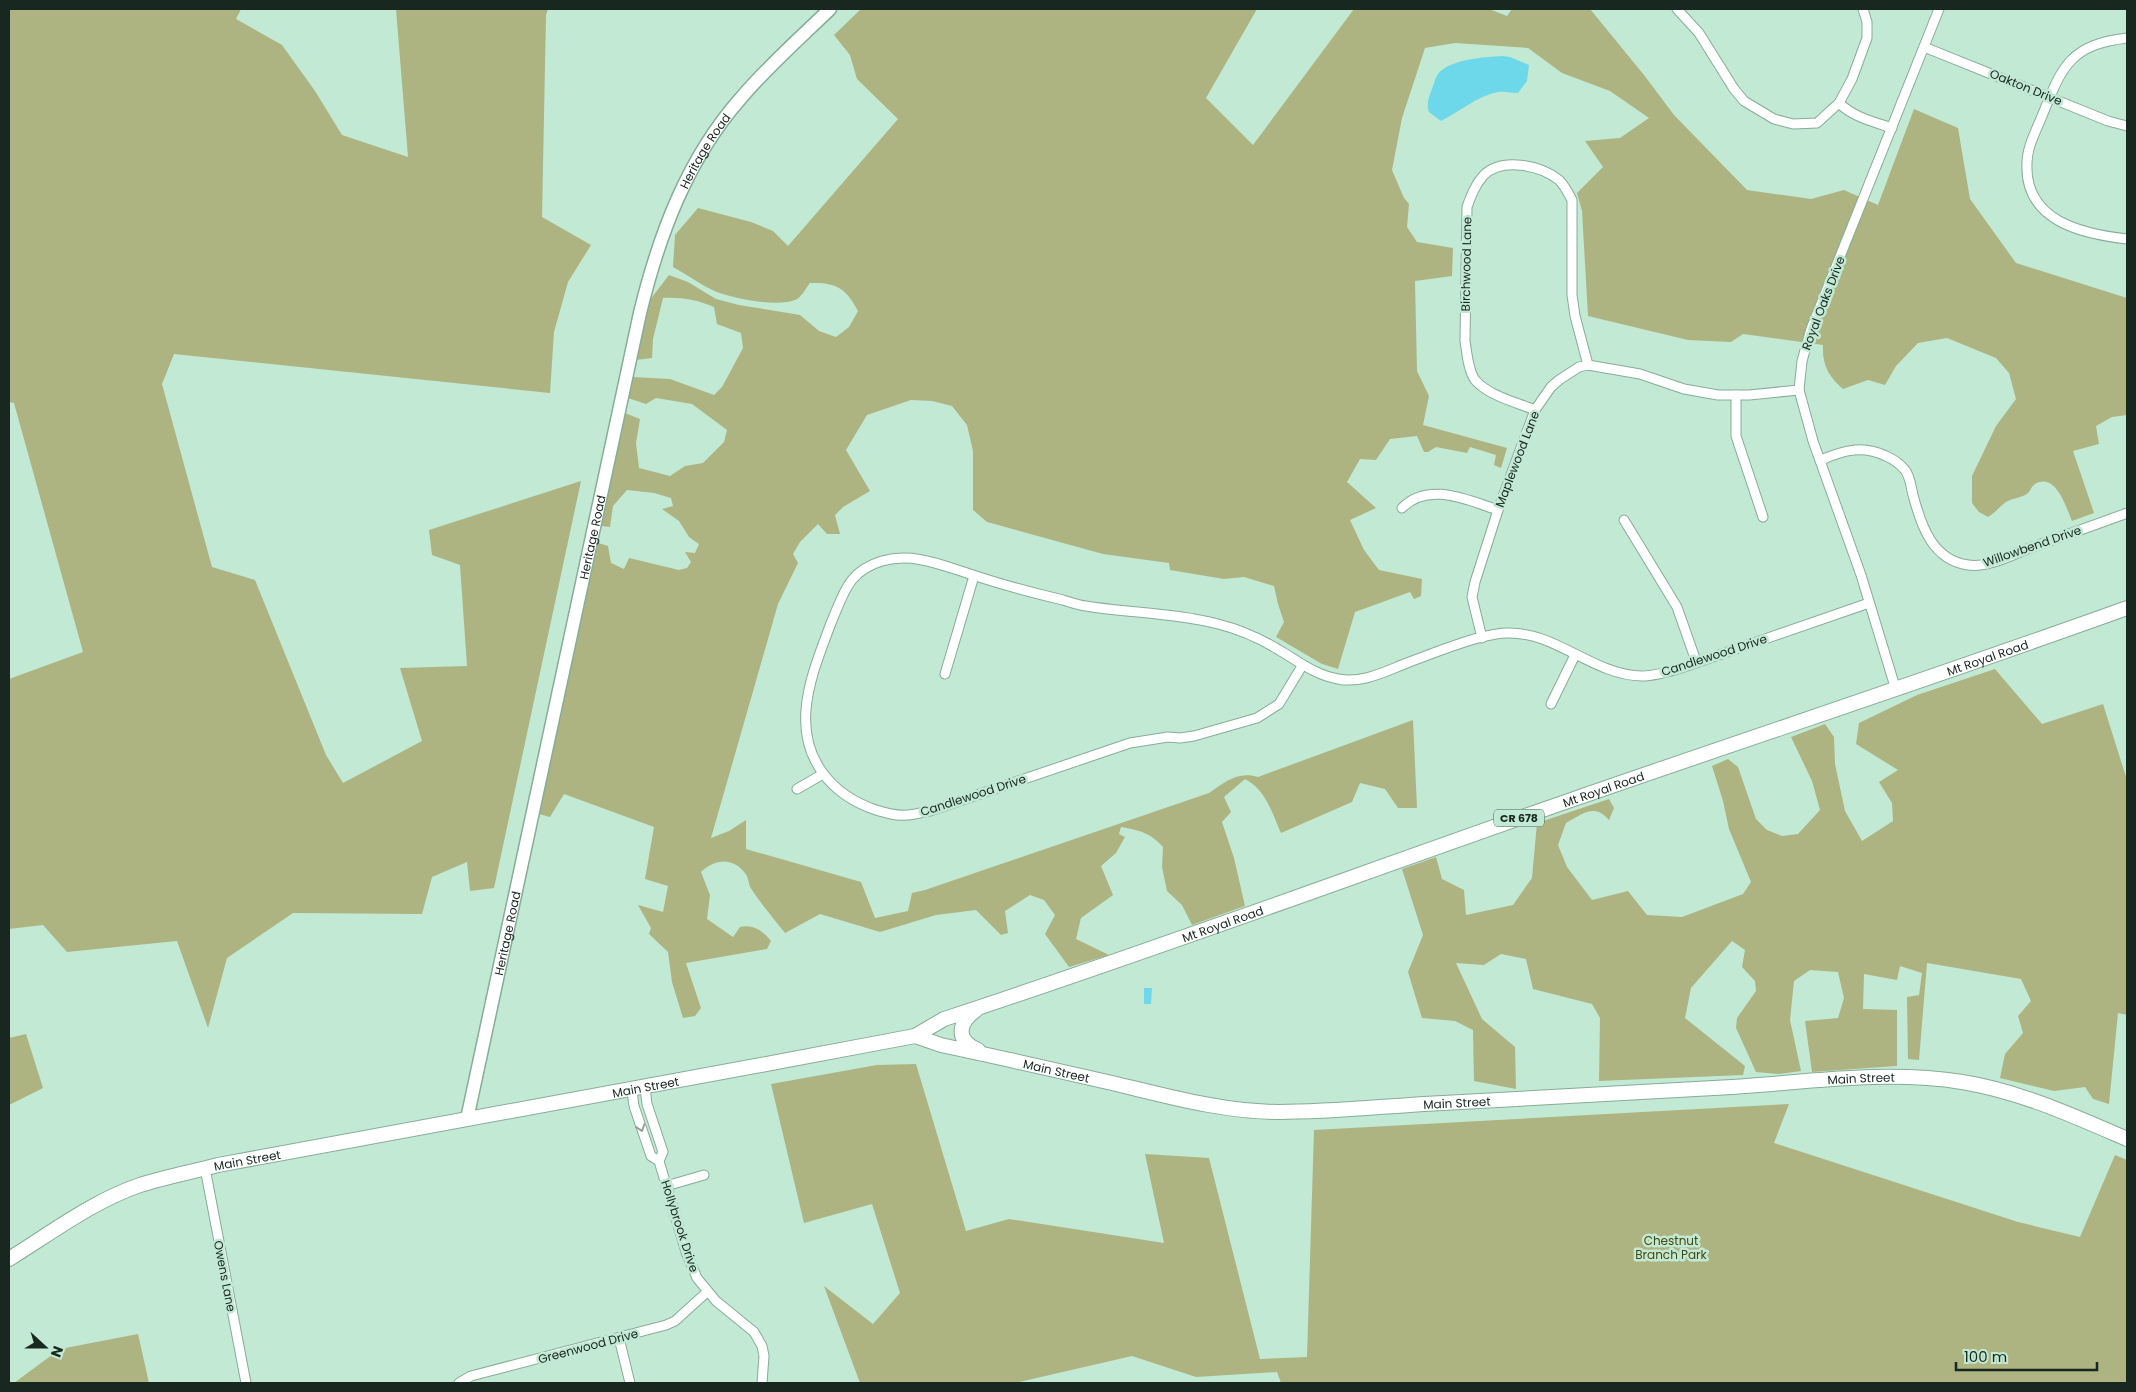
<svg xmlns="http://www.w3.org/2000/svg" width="2136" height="1392" font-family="Poppins,sans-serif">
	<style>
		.green { fill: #adb481 }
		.water { fill: #6dd8e9 }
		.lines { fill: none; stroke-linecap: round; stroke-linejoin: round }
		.street-casing { stroke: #87ac98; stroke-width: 11 }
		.secondary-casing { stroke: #87ac98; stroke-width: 15 }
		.primary-casing { stroke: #87ac98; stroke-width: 16 }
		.street { stroke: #fff; stroke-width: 9 }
		.secondary { stroke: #fff; stroke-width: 12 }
		.primary { stroke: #fff; stroke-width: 14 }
		.oneway { stroke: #979e9a }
		.labels { text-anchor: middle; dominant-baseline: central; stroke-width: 5; stroke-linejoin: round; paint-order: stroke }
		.shield { fill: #c2e9d4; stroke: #4b6155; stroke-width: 1 }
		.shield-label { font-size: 11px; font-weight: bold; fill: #18271f }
		.street-label { font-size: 12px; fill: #18271f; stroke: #c2e9d4 }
		.park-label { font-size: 12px; fill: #464a0f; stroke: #c2e9d4 }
	</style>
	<rect width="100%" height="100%" fill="#c2e9d4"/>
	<!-- green -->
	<g class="green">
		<path d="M9,9H241L236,19L282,45L315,91L342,135L408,157L396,9H548L546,15L542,217L591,245L568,282L554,332L550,393L174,354L162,384L212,567L255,580L326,755L343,783L422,741L400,668L467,666L460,565L432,555L429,530L581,481L494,888L470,891L467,862L432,877L422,914L293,913L227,958L208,1028L177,941L67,952L43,925L9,929V679L83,652L14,403L9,402Z"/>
		<path d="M861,9H1257L1206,98L1253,145L1354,9H1489L1507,16L1512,9H1590L1644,75L1674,115L1747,190L1811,199L1844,190L1878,205L1914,109L1958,128L1970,199L2016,263L2127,298V415L2112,417L2096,426L2099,444L2073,451L2094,513L2072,521C2066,507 2056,472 2035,484C2031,487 2031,490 2028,493C2022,498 2012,498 2006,502C1999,507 1995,513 1988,517L1979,512L1972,503V476L1996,426L2016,399L2009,373L1996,358L1947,338L1918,343L1896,366L1885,385L1868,380L1843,389C1829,377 1822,365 1823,345L1743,334L1731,342L1688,340L1588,316L1582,211L1577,193L1603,167L1585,141L1620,138L1649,118L1610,91L1562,73L1528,48L1455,43L1425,48L1402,118L1392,170L1404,198L1409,204L1407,227L1417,242L1453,248L1452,276L1415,281L1417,371L1429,396L1423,425L1507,448L1501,468L1494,465L1496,455L1470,447L1467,453L1436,447L1428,452H1424L1417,436L1390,439L1376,460L1360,459L1347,482L1376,508L1350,520L1364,550L1379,570L1422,579L1421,596L1414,599L1410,592L1355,612L1338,669L1322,664L1276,637L1284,622L1278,604L1274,586L1244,577L1224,579L1170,570L1169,563L1103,554L987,522L973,510V451L967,425L952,406L932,401L911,400L867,415L846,450L870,491L843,507L835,515L840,534H827L818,524L800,542L793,554L798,563L778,604L711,838L729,831L746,820V849L861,882L875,918L908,911L912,893L925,890L1209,793C1225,782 1238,771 1258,777L1413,720L1417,808H1398L1385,789L1360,783L1352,802L1281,833C1272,813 1266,790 1245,779L1224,797L1231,812L1222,822L1234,858L1245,906L1192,925L1182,905L1167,891L1162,867L1163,847C1151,833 1139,830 1121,827L1119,834L1125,837L1116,853L1101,866L1113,895L1081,918L1076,939L1109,955L1069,967L1045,934L1055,915L1044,900L1030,895L1005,911L1008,933L1001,935L976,910L936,915L880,932L820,914L785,933C774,919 762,905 752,890C748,885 749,877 745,873C732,857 715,859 701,872L710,895L707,919L733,937L740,927C753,924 763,931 771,941L767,949L686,963L701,1008L695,1016L683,1018L672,982L668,952L649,934L651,928L638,905L663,912L668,886L645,879L654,827L564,794L550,817L539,814L598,543L608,546L611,563L624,569L629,558L679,570L687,568L691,562L685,552L695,553L699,544L689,537L679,521L662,509L673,506L671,498L654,493L627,490L613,506L610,527L601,526L625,413L640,419L636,443L639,468L670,476L685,466L703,463L724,442L727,430L692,404L656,398L646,404L628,398L633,377L670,379L714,395L722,387L743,348L741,333L717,324L714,307C697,300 682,297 663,298L653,339L652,358L636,360L649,301L669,275L688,282L716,299L739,305L800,315L819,331L836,337L849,327L858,311C846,288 836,282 810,283C806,288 801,298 795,300C778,307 735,299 717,292C702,286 688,275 673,267L675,235L698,208L751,222L773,231L788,246L898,119L857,79L850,55L834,35Z"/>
		<path d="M1995,669L2042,724L2103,704L2127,780V1015L2118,1013L2109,1104L2093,1099L2085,1087L2054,1091L2000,1078L2005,1054L2023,1033L2018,1016L2031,1001L2021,979L1927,963L1919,1060L1908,1059L1907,997L1919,995L1922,973L1900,966L1897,980L1864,974L1863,1009L1897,1010V1066L1812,1072L1805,1021L1838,1018L1844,998L1838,972L1810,970L1794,981L1790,1020L1801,1071L1779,1074L1756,1072L1736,1028L1737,1018L1756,991L1755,981L1742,967L1745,950L1732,941L1691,988L1685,1018L1745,1066L1743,1075L1599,1081L1600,1018L1592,1004L1533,989L1526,959L1501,954L1484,965L1456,963L1482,1019L1515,1047L1516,1089L1474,1081L1473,1030L1455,1021L1422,1018L1408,972L1423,935L1402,869L1436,857L1442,879L1464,890L1466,915L1513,905L1532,878L1537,823L1609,799L1614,808L1609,820C1594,803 1583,814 1566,823L1558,845L1567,867L1592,900L1628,891L1647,915L1682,917L1743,894L1751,882L1729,829L1723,801L1712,766L1728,759L1738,767L1756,819L1767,830L1782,836L1798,834L1820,810L1812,781L1791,737L1825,724L1834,737L1835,764L1845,811L1862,841L1893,821L1892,803L1879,782L1898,770L1856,744L1859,723L1917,695Z"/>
		<path d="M26,1034L43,1088L9,1105V1038Z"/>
		<path d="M916,1064L966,1231L1009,1219L1164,1243L1145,1154L1209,1158L1260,1359L1307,1357L1314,1130L1789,1104L1774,1143L2018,1222L2080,1237L2115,1155L2127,1160V1383H1281L1277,1372L1196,1377L1132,1356L1015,1383H860L824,1286L873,1324L900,1293L872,1204L804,1223L771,1084L877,1065Z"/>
		<path d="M138,1334L149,1383H14L60,1349Z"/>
	</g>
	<!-- water -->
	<g class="water">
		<path d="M1502,56L1510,57L1529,65L1527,81L1518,93C1511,93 1505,91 1498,92C1477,96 1459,112 1441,121L1429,112C1426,103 1429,97 1432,89C1434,84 1435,78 1438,74C1450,59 1485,57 1502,56Z"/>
		<path d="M1144,988H1152L1151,1004H1144Z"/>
	</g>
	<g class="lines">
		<defs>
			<g id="street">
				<path d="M1677,9L1699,33L1734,89L1744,101L1774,119L1793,124L1817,123L1839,103L1852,79L1867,38V22L1863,9"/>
				<path d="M2127,38C2069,45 2062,67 2042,116C2036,131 2027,147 2027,163C2024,221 2082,234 2127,239"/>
				<path d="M1924,47L2108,121L2127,126"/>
				<path d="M1839,103C1853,117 1874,122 1892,128"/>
				<path d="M1736,395V436L1763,517"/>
				<path d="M1535,410C1516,402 1489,396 1475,380C1468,370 1467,353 1465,341L1467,207C1471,196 1475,185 1483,176C1501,157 1540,165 1559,180C1565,186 1568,193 1572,200V295L1575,316L1588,365"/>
				<path d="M1821,460C1844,450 1863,445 1886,456C1893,459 1900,464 1905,470C1910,476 1911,487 1913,495C1921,525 1932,560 1968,565C1988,568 2012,555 2030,548C2063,536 2095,525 2127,513"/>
				<path d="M1402,508C1428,481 1467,500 1498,510"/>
				<path d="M1624,520L1677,607L1696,661"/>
				<path d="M1482,638L1472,597L1475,582L1498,510L1535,410L1551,387L1559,380L1579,367L1588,365L1640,374L1684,389L1718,395H1749L1799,390"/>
				<path d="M1302,666L1279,704L1257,718L1194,736L1180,738L1168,737L1130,743L930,811C922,812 914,815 906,815C896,816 886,813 876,810C831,795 802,759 806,710C808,681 821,650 831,623C844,593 848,571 882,561C911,553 936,563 964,572C996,583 1029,592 1063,600C1070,602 1078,605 1086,606C1129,613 1175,613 1218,624C1238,629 1261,639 1279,650C1298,661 1315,675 1338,679C1362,684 1386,671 1407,663C1433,653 1480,634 1506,633C1556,631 1592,675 1642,676C1656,676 1671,671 1684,667L1869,603"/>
				<path d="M945,674L974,576"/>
				<path d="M1896,690L1861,575L1813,441L1799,390L1802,361L1811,329L1939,9"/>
				<path d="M1551,704L1575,655"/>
				<path d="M797,789L823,774"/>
				<path d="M645,1088L647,1104L663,1152L659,1161L686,1252L697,1278L716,1301L754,1332L762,1346L764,1356L762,1383"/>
				<path d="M632,1091L634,1106L651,1156L659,1161"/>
				<path d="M205,1168L246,1383"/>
				<path d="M666,1186L704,1175"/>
				<path d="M619,1338L630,1383"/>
				<path d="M459,1383L471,1376L666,1325L675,1321L707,1292"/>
			</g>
			<g id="secondary">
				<path id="s1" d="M467,1119L640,313C659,235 687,159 741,98C768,66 800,38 830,9"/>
			</g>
			<g id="primary">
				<path d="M976,1010C958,1023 955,1040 978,1050"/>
				<path id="s2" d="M915,1036L944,1019C1155,950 1364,872 1574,799C1758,735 1944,674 2127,608"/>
				<path id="s3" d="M9,1259C51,1233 93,1201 140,1185C165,1177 192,1172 218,1165C451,1123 683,1080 915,1036L941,1045C998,1057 1055,1070 1112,1083C1167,1096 1223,1112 1279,1112C1327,1112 1376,1107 1424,1104C1527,1099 1630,1093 1732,1087C1808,1082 1886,1070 1962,1082C2019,1091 2074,1116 2127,1139"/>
			</g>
		</defs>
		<!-- street casing -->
		<use href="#street" class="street-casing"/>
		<!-- secondary casing -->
		<use href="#secondary" class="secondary-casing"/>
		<!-- primary casing -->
		<use href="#primary" class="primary-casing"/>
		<!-- street -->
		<use href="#street" class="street"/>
		<!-- secondary -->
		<use href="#secondary" class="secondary"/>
		<!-- primary -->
		<use href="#primary" class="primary"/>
	</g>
	<!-- one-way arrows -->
	<defs><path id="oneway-chevron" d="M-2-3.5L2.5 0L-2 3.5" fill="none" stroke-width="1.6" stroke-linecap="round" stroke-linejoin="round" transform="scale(1.25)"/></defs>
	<use class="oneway" href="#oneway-chevron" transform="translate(641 1128) rotate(71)"/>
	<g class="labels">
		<!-- shield labels -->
		<rect class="shield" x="1494" y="809.5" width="50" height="17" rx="4"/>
		<g class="shield-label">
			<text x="1519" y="818">CR 678</text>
		</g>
		<!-- street labels -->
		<g class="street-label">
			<text transform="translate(2026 87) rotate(22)">Oakton Drive</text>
			<text stroke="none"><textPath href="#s1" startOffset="1000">Heritage Road</textPath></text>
			<text transform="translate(1466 264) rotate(-89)">Birchwood Lane</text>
			<text transform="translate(1823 303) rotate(-69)">Royal Oaks Drive</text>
			<text transform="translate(1517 459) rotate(-69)">Maplewood Lane</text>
			<text stroke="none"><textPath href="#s1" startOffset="595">Heritage Road</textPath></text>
			<text transform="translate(2032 546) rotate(-19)">Willowbend Drive</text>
			<text transform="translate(1714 655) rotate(-18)">Candlewood Drive</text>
			<text stroke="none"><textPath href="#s2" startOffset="1138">Mt Royal Road</textPath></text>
			<text stroke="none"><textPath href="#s2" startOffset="732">Mt Royal Road</textPath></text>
			<text transform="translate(973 795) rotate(-18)">Candlewood Drive</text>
			<text stroke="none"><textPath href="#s2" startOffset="328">Mt Royal Road</textPath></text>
			<text stroke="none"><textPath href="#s1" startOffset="190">Heritage Road</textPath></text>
			<text stroke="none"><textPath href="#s3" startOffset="1086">Main Street</textPath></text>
			<text stroke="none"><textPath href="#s3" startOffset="1896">Main Street</textPath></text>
			<text stroke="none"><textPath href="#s3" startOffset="666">Main Street</textPath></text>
			<text stroke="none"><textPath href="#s3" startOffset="1491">Main Street</textPath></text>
			<text stroke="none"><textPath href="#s3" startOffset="261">Main Street</textPath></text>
			<text transform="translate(680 1226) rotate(72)">Hollybrook Drive</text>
			<text transform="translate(225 1276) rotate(79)">Owens Lane</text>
			<text transform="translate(588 1346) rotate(-15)">Greenwood Drive</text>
		</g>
		<!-- park labels -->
		<g class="park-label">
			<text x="1671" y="1240">Chestnut<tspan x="1671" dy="14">Branch Park</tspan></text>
		</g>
	</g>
	<!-- border -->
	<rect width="2136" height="1392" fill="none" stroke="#18271f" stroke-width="20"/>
	<!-- north arrow -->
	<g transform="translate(45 1347) rotate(111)" stroke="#c2e9d4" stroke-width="4" paint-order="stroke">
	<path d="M0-4L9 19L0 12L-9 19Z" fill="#18271f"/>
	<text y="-8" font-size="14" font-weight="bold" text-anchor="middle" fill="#18271f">N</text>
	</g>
	<!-- scale -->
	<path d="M1956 1362v8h141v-8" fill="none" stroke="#18271f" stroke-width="2.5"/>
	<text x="1964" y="1362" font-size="15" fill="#18271f" stroke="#c2e9d4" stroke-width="4" paint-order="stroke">100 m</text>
</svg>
